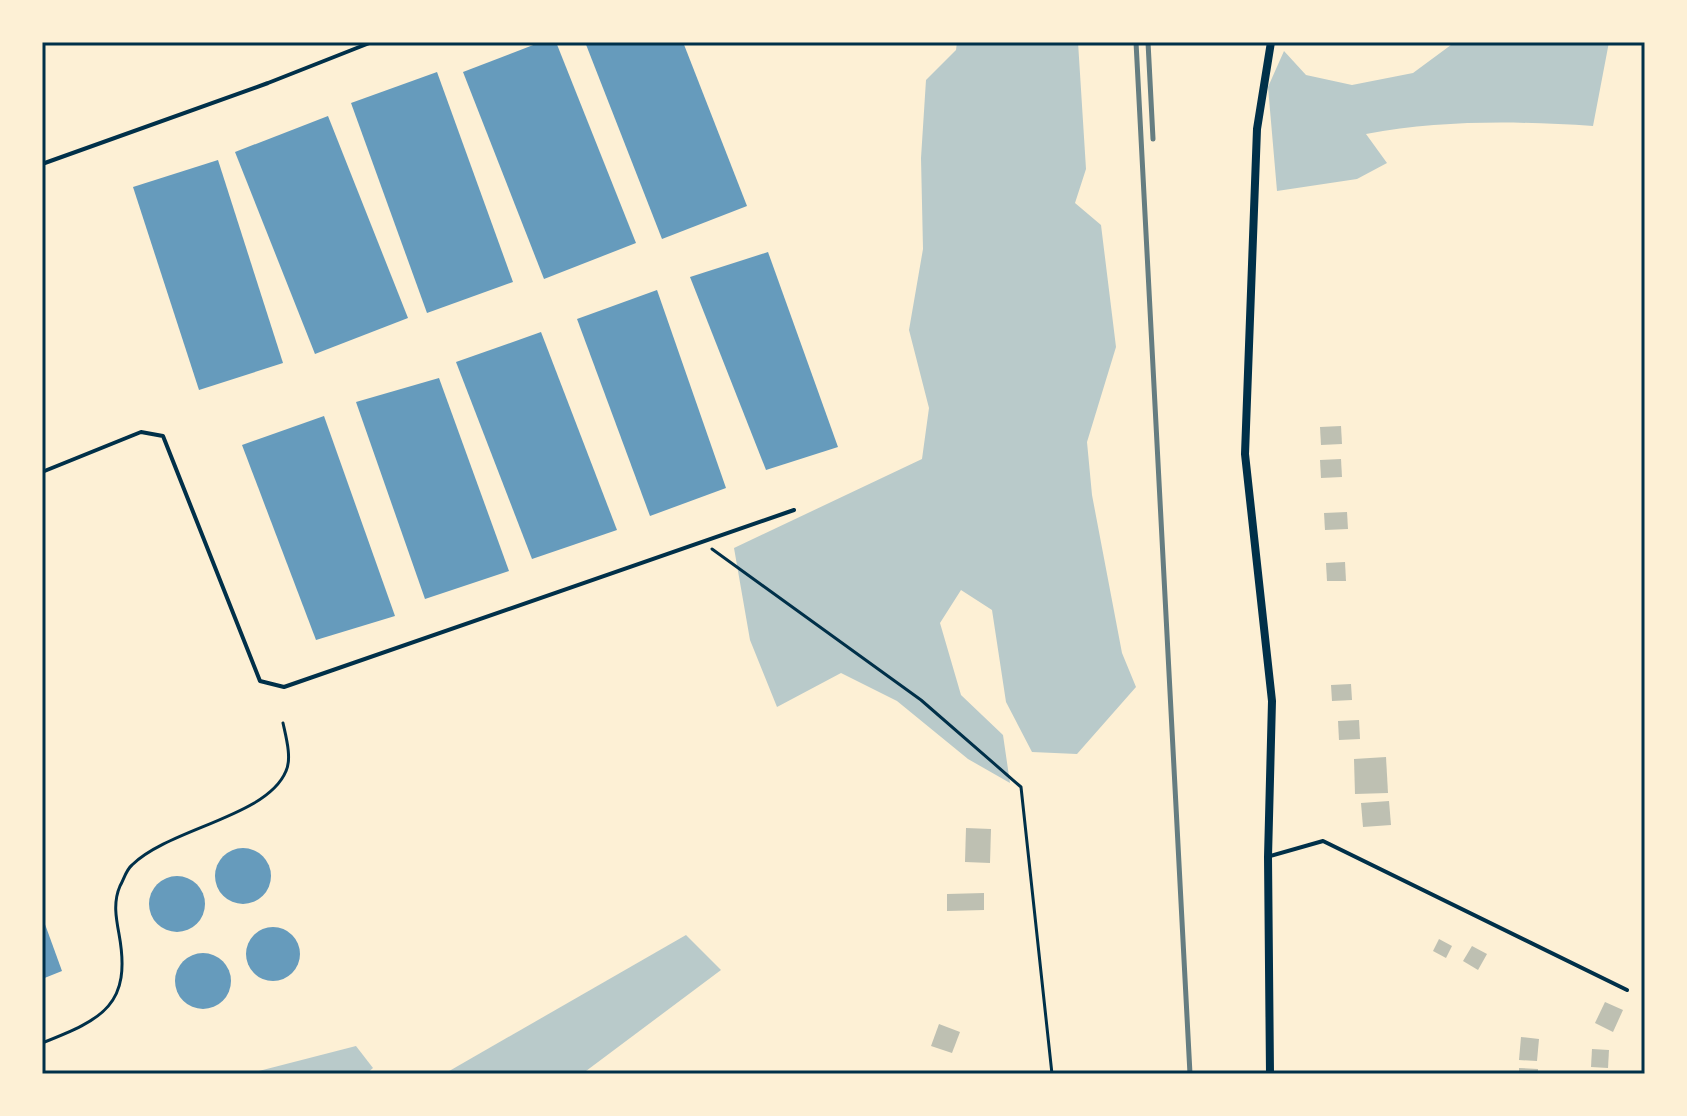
<svg xmlns="http://www.w3.org/2000/svg" width="1687" height="1116" font-family="'Exo 2',sans-serif">
	<style>
		.green { fill: #b9caca }
		.water { fill: #669bbc }
		.building { fill: #bec0b2 }
		.lines { fill: none; stroke-linecap: round; stroke-linejoin: round }
		.path { stroke: #003049; stroke-width: 3 }
		.service { stroke: #003049; stroke-width: 4 }
		.minor { stroke: #003049; stroke-width: 8 }
		.rail { stroke: #657d81; stroke-width: 5 }
		.neatline { fill: none; stroke: #003049; stroke-width: 3 }
	</style>
	<rect width="100%" height="100%" fill="#fdf0d5"/>
	<!-- green -->
	<g class="green">
		<path d="M957,42H1078L1086,169L1075,203L1101,225L1116,347L1087,442L1092,495L1122,653L1136,687L1077,754L1032,752L1006,702L992,610L961,590L940,623L961,695L1003,735L1010,783L968,759L897,701L841,673L777,707L750,640L734,548L922,459L929,408L909,330L923,249L921,158L926,80L956,50Z"/>
		<path d="M1455,42H1609L1593,126C1516,121 1442,120 1366,134L1387,163L1357,179L1277,191L1268,87L1284,51L1306,75L1352,85L1413,73Z"/>
		<path d="M686,935L721,970L582,1074H444Z"/>
		<path d="M356,1046L373,1068L366,1074H247Z"/>
	</g>
	<!-- water -->
	<g class="water">
		<path d="M541,42H556L636,243L544,279L463,72Z"/>
		<path d="M585,42H683L747,206L662,239Z"/>
		<path d="M437,72L513,282L427,313L351,103Z"/>
		<path d="M328,116L408,318L315,354L235,152Z"/>
		<path d="M218,160L283,363L199,390L133,187Z"/>
		<path d="M768,252L838,447L766,470L690,277Z"/>
		<path d="M657,290L726,488L650,516L577,319Z"/>
		<path d="M541,332L617,530L532,559L456,362Z"/>
		<path d="M439,378L509,571L425,599L356,402Z"/>
		<path d="M324,416L395,616L316,640L242,445Z"/>
		<circle cx="243" cy="876" r="28"/>
		<circle cx="177" cy="904" r="28"/>
		<path d="M42,916L62,971L42,979Z"/>
		<circle cx="273" cy="954" r="27"/>
		<circle cx="203" cy="981" r="28"/>
	</g>
	<!-- building -->
	<g class="building">
		<path d="M1341,426L1342,444L1321,445L1320,427Z"/>
		<path d="M1341,459L1342,477L1321,478L1320,460Z"/>
		<path d="M1347,512L1348,529L1325,530L1324,513Z"/>
		<path d="M1345,562L1346,581H1327L1326,563Z"/>
		<path d="M1351,684L1352,700L1332,701L1331,685Z"/>
		<path d="M1359,720L1360,739L1339,740L1338,721Z"/>
		<path d="M1386,757L1388,793L1355,794L1354,759Z"/>
		<path d="M1389,801L1391,825L1363,827L1361,803Z"/>
		<path d="M966,828L991,829L990,863L965,862Z"/>
		<path d="M984,893V910L947,911V894Z"/>
		<path d="M1439,939L1452,946L1446,958L1433,951Z"/>
		<path d="M1472,946L1487,954L1478,970L1463,961Z"/>
		<path d="M1605,1002L1623,1010L1613,1032L1595,1023Z"/>
		<path d="M939,1024L960,1032L952,1053L931,1046Z"/>
		<path d="M1521,1037L1539,1039L1537,1061L1519,1060Z"/>
		<path d="M1592,1049L1609,1050L1608,1068L1591,1067Z"/>
		<path d="M1519,1068L1538,1069V1074H1519Z"/>
	</g>
	<g class="lines">
		<!-- path -->
		<g class="path">
			<path d="M712,549L921,700L1021,787L1052,1074"/>
			<path d="M42,1043C103,1019 132,1005 119,934C116,918 113,902 120,886C124,879 126,870 132,865C170,828 267,817 286,771C292,758 286,737 283,723"/>
		</g>
		<!-- service -->
		<g class="service">
			<path d="M42,164L268,83L372,42"/>
			<path d="M42,472L141,432L163,436L260,681L284,687L794,510"/>
			<path d="M1270,856L1323,841L1627,990"/>
		</g>
		<!-- minor -->
		<path class="minor" d="M1270,1074L1268,857L1272,701L1245,454L1257,129L1271,42"/>
		<!-- rail -->
		<g class="rail">
			<path d="M1136,42L1190,1074"/>
			<path d="M1148,42L1153,139"/>
		</g>
	</g>
	<!-- border -->
	<rect width="1687" height="1116" fill="none" stroke="#fdf0d5" stroke-width="88"/>
	<rect x="44" y="44" width="1599" height="1028" class="neatline"/>
</svg>
